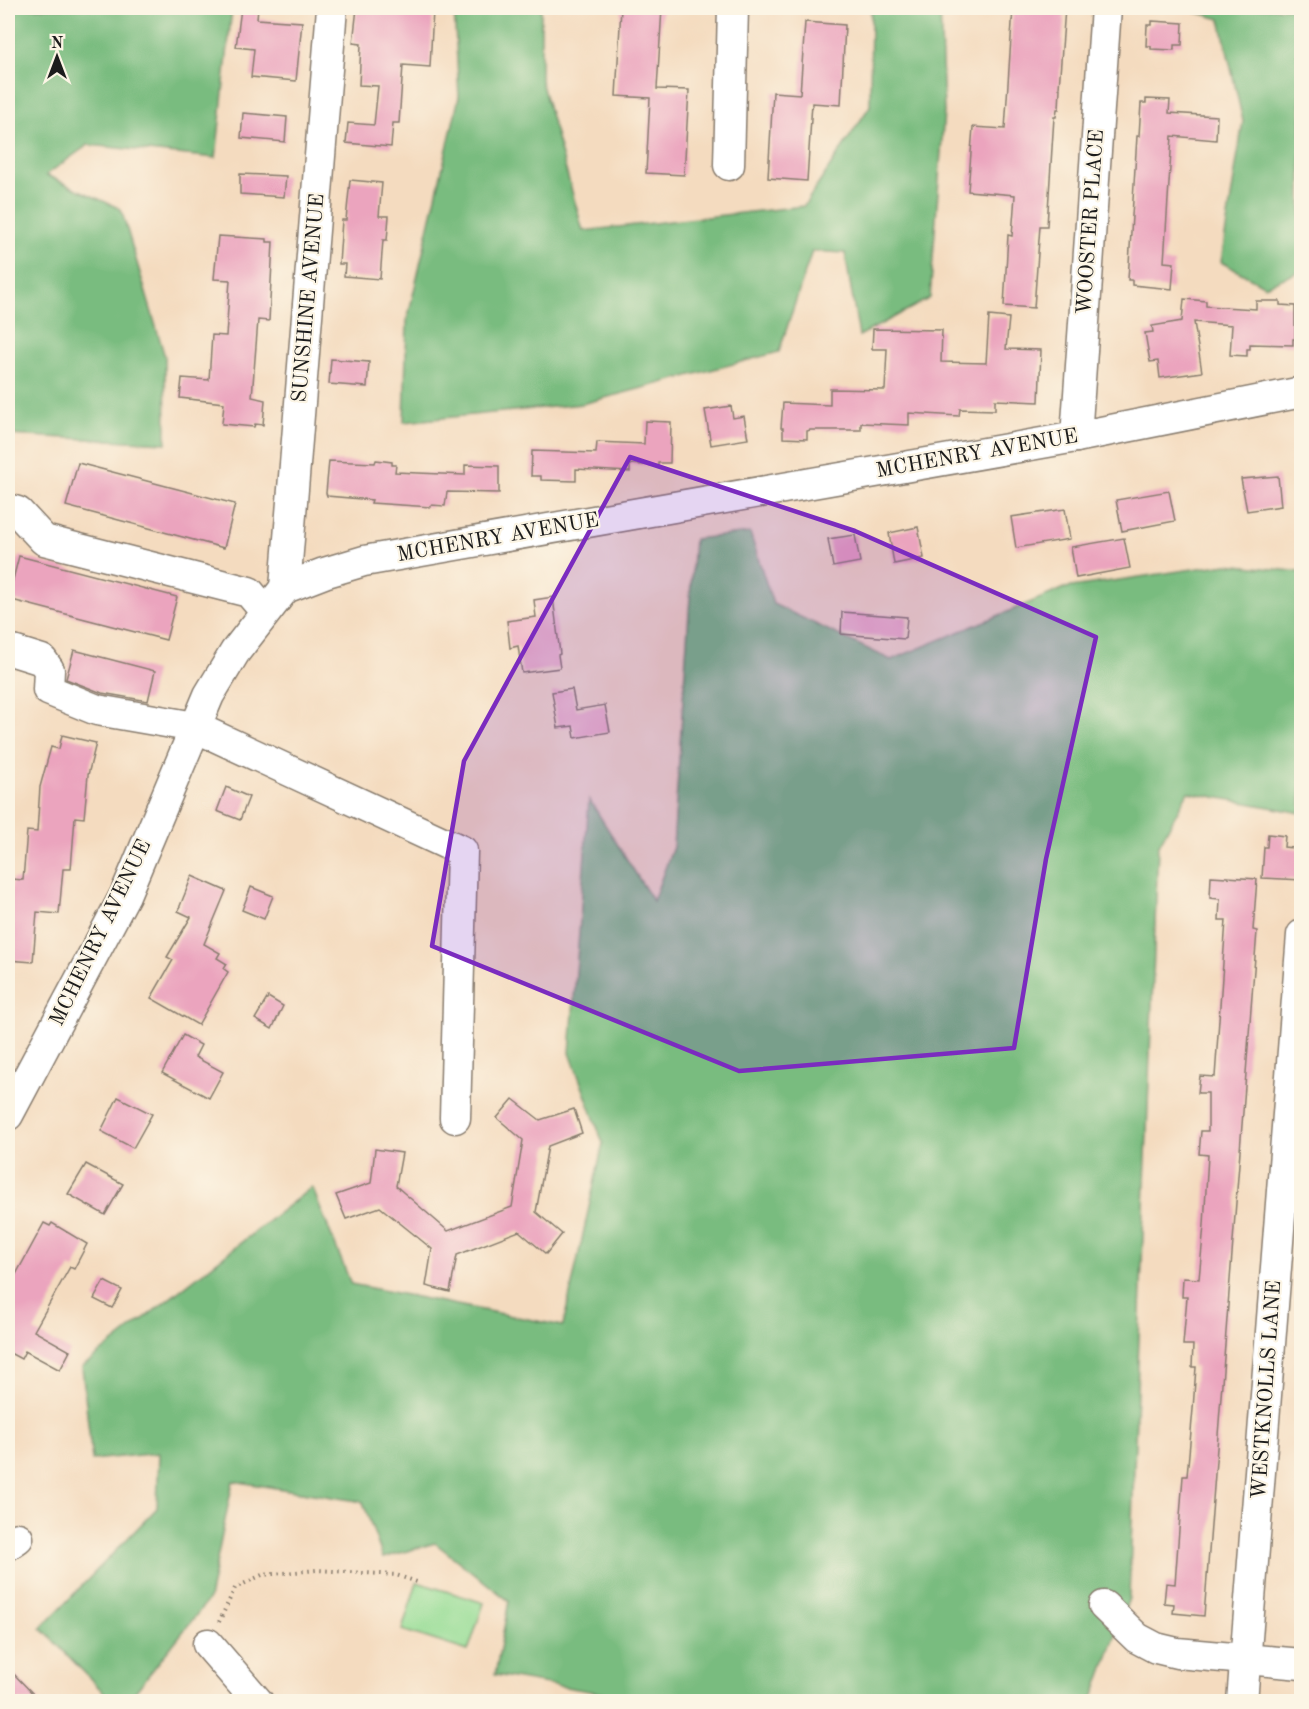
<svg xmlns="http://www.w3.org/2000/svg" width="1309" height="1709" font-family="'Old Standard TT',serif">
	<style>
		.green { fill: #97dd96; stroke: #5a7c59; stroke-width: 1.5 }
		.forest { fill: #79bc7f; stroke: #4a6c4e; stroke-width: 1.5 }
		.building { fill: #eba4be }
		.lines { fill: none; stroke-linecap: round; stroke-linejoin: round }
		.minor-casing { stroke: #887c6e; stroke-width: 33 }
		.path { stroke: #887c6e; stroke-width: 4; stroke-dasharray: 1.5 4.5; stroke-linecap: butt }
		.minor { stroke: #fff; stroke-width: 30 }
		.marked { fill: #7b2cbf; fill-opacity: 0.2; stroke: #7b2cbf; stroke-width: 4.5; stroke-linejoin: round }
		.labels { text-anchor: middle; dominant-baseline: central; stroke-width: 4.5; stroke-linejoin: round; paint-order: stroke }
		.street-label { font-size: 21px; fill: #1c1c1c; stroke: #fcf5e5 }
	</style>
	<rect width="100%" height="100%" fill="#fcf5e5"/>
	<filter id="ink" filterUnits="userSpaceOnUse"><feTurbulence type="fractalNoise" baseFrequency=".0167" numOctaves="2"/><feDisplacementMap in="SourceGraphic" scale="12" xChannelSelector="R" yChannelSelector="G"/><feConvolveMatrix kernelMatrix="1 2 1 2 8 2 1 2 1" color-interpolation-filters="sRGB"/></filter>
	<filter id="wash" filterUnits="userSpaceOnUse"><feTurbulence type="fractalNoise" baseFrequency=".008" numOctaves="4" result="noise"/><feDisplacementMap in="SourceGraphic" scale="24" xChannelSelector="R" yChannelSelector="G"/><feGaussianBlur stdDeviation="1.35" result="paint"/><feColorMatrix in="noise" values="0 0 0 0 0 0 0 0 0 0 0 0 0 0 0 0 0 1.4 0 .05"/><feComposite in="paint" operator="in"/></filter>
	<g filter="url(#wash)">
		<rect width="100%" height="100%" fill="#f4dbbf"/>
		<!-- green -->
		<path class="green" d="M417,1582L484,1603L468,1651L402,1630Z"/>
		<!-- forest -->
		<g class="forest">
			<path d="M8,8H232L216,158L88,145L46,175L121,209L165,357L166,443L8,435Z"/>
			<path d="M454,8H541V81L583,231L804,206L870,106L871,8H940L944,112L930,298L859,336L845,253L812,251L779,352L582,404L404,422L407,321L459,97Z"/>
			<path d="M1181,8H1301V271L1265,286L1221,262L1243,121L1220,19Z"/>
			<path d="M750,533L773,604L891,660L1065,588L1227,564L1301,572V813L1188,792L1158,847L1129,1598L1092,1701H647L495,1675L509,1601L435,1543L383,1558L363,1502L233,1481L209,1599L128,1701H112L41,1628L157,1508L159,1453L92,1460L82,1367L312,1187L351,1284L563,1326L603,1143L570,1053L589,799L653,901L673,847L694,539Z"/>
		</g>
		<g id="blocks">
			<!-- building -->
			<g class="building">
				<path d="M241,8H258L257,19L302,22L296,81L251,77L254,49L236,47Z"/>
				<path d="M357,8L433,10L430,67L403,65L399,123H393L391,147L346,143L348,123L374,125L378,86L359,85L361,44L353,43Z"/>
				<path d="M621,8H662L657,89L689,90L684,175L646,173L650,98L616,96Z"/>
				<path d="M1013,8H1065L1059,88H1060L1059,109H1057L1056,117H1054L1047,226H1040L1034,308L1004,306L1008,235L1012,236L1015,195L968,191L973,127L1005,129Z"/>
				<path d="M1152,21L1183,23L1182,45H1174V50L1151,49V46H1146L1147,25H1152Z"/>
				<path d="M805,22L845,25L841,105L812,103L807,181L768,178L773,92L800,94Z"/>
				<path d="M1146,99L1170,100L1169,113L1217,116L1216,140L1172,136L1164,262L1174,263L1172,289L1132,285V280H1128L1137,136H1139L1141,103H1146Z"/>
				<path d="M243,113L287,117L285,142L241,138Z"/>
				<path d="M240,174L286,176L284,197L240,194Z"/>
				<path d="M350,180L382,183L379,216H389L387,240H383L380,279L344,276L345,264H339L342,220H346Z"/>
				<path d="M218,236L267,239V242H273L269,321L258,320L252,397L265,400L263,425L255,424L254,427L222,424L224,403L180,398L182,378L209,380L212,335L226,336L230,280L214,279Z"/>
				<path d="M1184,299L1206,301V306L1256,309V301H1280V305L1295,306V339H1293V345L1250,344V349H1247V356L1230,355L1232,325L1194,322L1202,372L1160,378L1158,361L1150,362L1145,333L1153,332L1152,326L1182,321Z"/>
				<path d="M989,316L1009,318L1006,349L1041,350L1039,402L995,400V410L960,409L959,416L909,413V425L861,423V430H810L807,431V439L783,438V428H781L783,403L830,405V389L885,390L887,349H872L873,329L942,330L941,362L986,363Z"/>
				<path d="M331,359L369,362L367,387L329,384Z"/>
				<path d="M731,406L733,418L744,416L748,439L711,445L705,410Z"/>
				<path d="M645,421L671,422L670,463H658V466L630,464V472L576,469V481L541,480V476H531L532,451L596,453L597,442L644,444Z"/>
				<path d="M376,460L392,462V465H396L395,472L465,475V465L499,466V493L447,492L445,506L431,505V507L371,503L372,500L327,496L326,493L329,461L375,463Z"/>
				<path d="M78,463L235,504L224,548L66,506Z"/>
				<path d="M1278,476L1281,506L1247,511L1241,479Z"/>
				<path d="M1169,491L1175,521L1122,531L1116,500Z"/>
				<path d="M1065,509L1070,539L1016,548L1011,517Z"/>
				<path d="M918,527L924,558L894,564L889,533Z"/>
				<path d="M855,535L860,562L833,567L828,539Z"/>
				<path d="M1124,538L1130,568L1076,578L1071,547Z"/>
				<path d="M19,556L177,597L166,640L8,599Z"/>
				<path d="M553,597L560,654L558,655L560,668L522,673L518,646L510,648L507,621L536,617L534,600Z"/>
				<path d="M842,612L907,617L905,639L841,634Z"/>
				<path d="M74,650L155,671L148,701L102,693L66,679Z"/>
				<path d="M572,689L576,710L605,705L610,732L575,738L573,726L558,728L552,692Z"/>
				<path d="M62,735L96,743L88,775L84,818L75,817L71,869H63L59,914L37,912L33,962L8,960V929L12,879L23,880L27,831L37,832L40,787L51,747L59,749Z"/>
				<path d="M226,787L249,797L240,820L217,811Z"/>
				<path d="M1268,834L1285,836L1284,847L1302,849V880L1262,878L1264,847H1267Z"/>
				<path d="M192,876L226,891L204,944L220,953L217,958L227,964L224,969L228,972L198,1025L151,998L173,960L167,957L191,917L178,911Z"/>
				<path d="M1211,876L1257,879L1253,930L1257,931L1204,1616L1173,1613L1174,1604L1164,1603L1166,1583L1175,1584L1183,1476H1187L1193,1409L1196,1367H1192L1193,1345H1183L1187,1297H1182L1183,1278L1199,1279L1204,1225L1208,1155L1199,1154L1201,1131H1208V1093H1198L1200,1076L1215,1077L1226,920H1219L1220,899L1210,898Z"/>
				<path d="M251,887L273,896L264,919L242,910Z"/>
				<path d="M268,997L283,1006L272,1029L255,1019Z"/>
				<path d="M183,1035L201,1045L195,1057L223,1072L209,1098L162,1073Z"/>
				<path d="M118,1097L152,1114L133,1148L101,1131Z"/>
				<path d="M513,1099L540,1120L574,1109L582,1133L548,1146L536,1212L562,1234L546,1254L519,1231L457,1255L450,1292L426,1286L432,1249L380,1207L346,1219L336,1195L371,1183L375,1149L402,1153L396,1186L448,1231L512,1207L523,1140L497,1118Z"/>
				<path d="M86,1164L123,1184L105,1215L68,1194Z"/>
				<path d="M44,1223L50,1226L52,1223L87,1244L74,1269L70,1267L34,1331L70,1351L60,1370L25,1351L21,1359L8,1352V1289Z"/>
				<path d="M104,1281L122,1290L112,1308L94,1299Z"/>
				<path d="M8,1668L40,1701H8Z"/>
			</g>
		</g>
	</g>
	<g filter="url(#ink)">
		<use href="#blocks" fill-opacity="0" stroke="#887c6e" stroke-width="1.5"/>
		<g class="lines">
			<defs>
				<g id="minor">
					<path d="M729,165L733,8"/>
					<path d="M1076,437L1106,8"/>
					<path d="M8,509L18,512L44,540L249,592L265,611"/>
					<path d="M285,588L332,8"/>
					<path d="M10,650L42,660L49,670L48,690L97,710L195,727L462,851L455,1118"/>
					<path d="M8,1115L125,895L209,695L235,652L285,588L324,573L364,561L1076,437L1302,392"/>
					<path d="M8,1545L18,1538"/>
					<path d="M1104,1606L1137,1638L1156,1648L1177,1653L1302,1664"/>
					<path d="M208,1644L258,1702"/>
					<path d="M1242,1702L1302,935"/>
				</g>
			</defs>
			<!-- minor casing -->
			<use href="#minor" class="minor-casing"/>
			<!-- path -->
			<path class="path" d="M219,1622L235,1588L262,1575L317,1570L396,1575L417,1582"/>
			<!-- minor -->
			<use href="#minor" class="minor"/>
		</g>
	</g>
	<!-- marked area -->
	<path class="marked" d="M630,457L855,531L1096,637L1046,859L1014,1048L739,1071L432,946L464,761Z"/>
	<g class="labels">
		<!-- street labels -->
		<g class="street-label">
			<text transform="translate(1091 222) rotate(-86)">WOOSTER PLACE</text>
			<text transform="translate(309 298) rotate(-85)">SUNSHINE AVENUE</text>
			<text transform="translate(977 454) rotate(-10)">MCHENRY AVENUE</text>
			<text transform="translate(498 538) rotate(-10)">MCHENRY AVENUE</text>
			<text transform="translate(101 933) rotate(-64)">MCHENRY AVENUE</text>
			<text transform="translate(1267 1390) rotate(-86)">WESTKNOLLS LANE</text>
		</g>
	</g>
	<!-- margin -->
	<rect width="1309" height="1709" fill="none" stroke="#fcf5e5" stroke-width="30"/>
	<!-- north arrow -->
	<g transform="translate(57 57)" stroke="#fcf5e5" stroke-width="4.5" paint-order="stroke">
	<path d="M0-4.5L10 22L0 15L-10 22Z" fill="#1c1c1c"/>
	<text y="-9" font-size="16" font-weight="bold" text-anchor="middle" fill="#1c1c1c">N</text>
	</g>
</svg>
